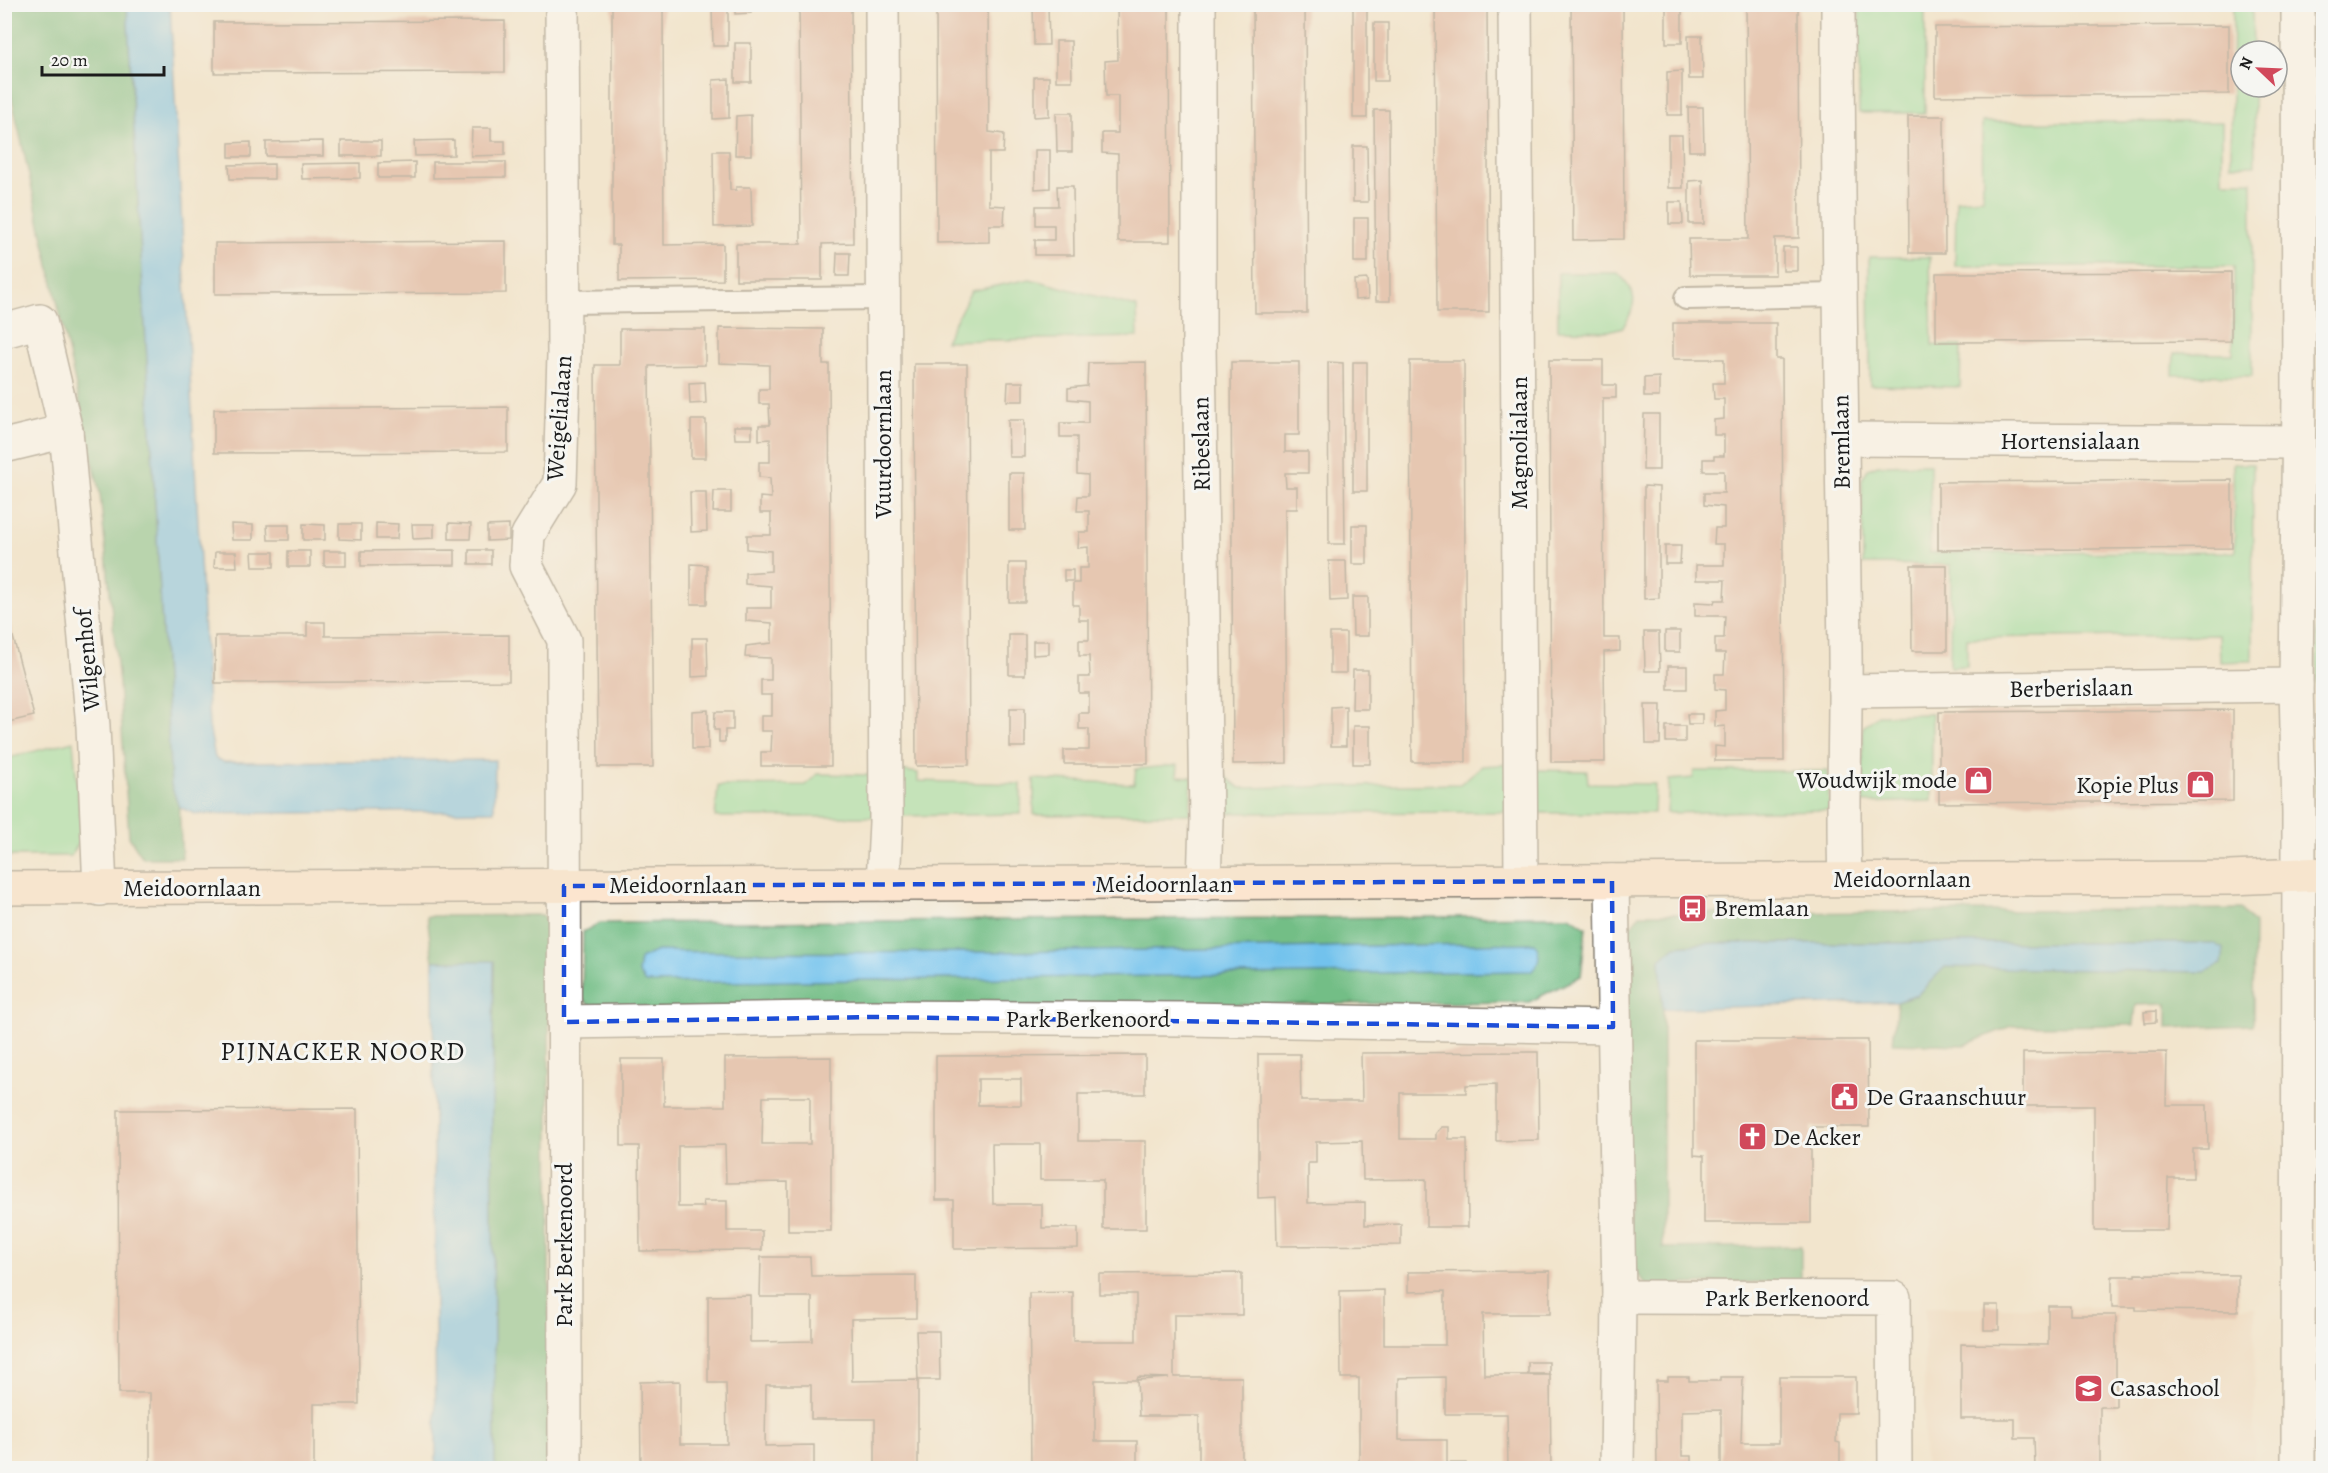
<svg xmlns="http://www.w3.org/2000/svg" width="2328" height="1473" font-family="Alegreya,serif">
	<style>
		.built { fill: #eed6bb }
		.green { fill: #8fe0a0; stroke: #567e5e; stroke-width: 1.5 }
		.forest { fill: #73be86; stroke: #486d51; stroke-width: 1.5 }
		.water { fill: #72c2ed; stroke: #476f84; stroke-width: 1.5 }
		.building { fill: #d8a28f; fill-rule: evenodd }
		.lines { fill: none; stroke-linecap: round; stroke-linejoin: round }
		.lane-casing { stroke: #878074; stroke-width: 26 }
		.street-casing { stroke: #878074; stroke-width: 36 }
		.secondary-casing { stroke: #878074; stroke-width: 36 }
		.lane { stroke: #fff; stroke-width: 22 }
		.street { stroke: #fff; stroke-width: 33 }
		.secondary { stroke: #fce5cf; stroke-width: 33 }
		.marked { fill: none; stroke: #1d4ed8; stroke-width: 4.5; stroke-dasharray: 12 8; stroke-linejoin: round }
		.labels { text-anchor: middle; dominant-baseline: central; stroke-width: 6; stroke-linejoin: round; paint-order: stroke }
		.street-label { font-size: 24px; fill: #1c1c1c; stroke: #f6f6f2 }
		.poi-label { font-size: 24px; fill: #1c1c1c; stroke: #f6f6f2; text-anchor: start }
		.neighbourhood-label { font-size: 26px; letter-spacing: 1.5px; fill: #1c1c1c; stroke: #f6f6f2 }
	</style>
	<rect width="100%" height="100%" fill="#f6f6f2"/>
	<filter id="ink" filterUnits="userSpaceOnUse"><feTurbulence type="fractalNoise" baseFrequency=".0167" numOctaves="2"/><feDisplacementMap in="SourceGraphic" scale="12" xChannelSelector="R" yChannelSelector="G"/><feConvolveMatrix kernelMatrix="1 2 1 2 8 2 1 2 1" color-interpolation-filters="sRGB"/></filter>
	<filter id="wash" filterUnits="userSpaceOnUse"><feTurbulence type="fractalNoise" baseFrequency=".008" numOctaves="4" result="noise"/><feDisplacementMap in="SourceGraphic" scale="24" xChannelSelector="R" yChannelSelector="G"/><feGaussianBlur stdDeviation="1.35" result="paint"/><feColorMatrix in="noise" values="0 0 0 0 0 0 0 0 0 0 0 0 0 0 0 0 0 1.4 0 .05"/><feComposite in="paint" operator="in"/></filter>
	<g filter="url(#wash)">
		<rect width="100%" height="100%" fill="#f2e5cd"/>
		<!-- built -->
		<path class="built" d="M1925,1307H2255L2254,1468H1924Z"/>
		<!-- green -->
		<g class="green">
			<path d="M2323,4L2324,843L2315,842Z"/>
			<path d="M1859,5H1961V9H1925V113H1859Z"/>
			<path d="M2233,5H2252L2253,51H2241V87H2254L2255,165H2231Z"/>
			<path d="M1982,122H2222V181H2252V376L2173,375L2174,353L2233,354L2234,266H1955L1956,200L1983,198Z"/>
			<path d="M1869,257H1930L1932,345L1961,346L1960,387L1870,385Z"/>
			<path d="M1558,273H1618C1638,292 1638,305 1623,327L1609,331L1558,330Z"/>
			<path d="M1030,279L1137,307L1138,337L945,341L971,291Z"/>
			<path d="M1930,464V553L2235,552L2233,464H2253L2252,661L2220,662L2219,635L1967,638V666L1950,667L1951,565L1863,564L1862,479L1868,469L1878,465Z"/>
			<path d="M1932,714V801L1863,803V727L1878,715Z"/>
			<path d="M73,741L82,838L71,856H5V759Z"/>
			<path d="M1511,764L1510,812L1218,813L1219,771L1240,788L1460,784L1482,766Z"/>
			<path d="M1178,765L1177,776L1192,777L1190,814L1034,815V779L1134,784L1136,769Z"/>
			<path d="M900,770L918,773V781L1021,784V814L901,816Z"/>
			<path d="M1536,770L1587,771L1588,783L1655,784L1654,813H1536Z"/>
			<path d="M1694,771H1828L1829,810L1667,813L1669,780L1693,778Z"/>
			<path d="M817,774L874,775V817H715L718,786L806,785Z"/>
		</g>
		<!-- forest -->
		<g class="forest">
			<path d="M4,5H127L171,785L179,807L182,858H143L129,837L119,684L100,494L5,68Z"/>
			<path d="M2241,909L2254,924L2253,1025L2167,1028V1004L2136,1005L2134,1025L2011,1026L1965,1045L1893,1043L1897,1002L1917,995L1944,967L2205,972L2213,943H1716L1675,946L1660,960L1663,1009V1248L1801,1246V1281L1646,1285L1630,1264L1623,937L1640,914Z"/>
			<path d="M543,915L549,932V1468H495L492,1111L494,962L433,961L427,916Z"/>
			<path d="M1570,916L1586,927L1581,976L1529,1002L596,1011L582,998L583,932L600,923Z"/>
		</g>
		<!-- water -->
		<g class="water">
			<path d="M127,5H170L209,726L215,758L224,762L495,760L494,811L195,814L179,807L171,785Z"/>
			<path d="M1535,943C1541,955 1540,961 1532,971L645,983L638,972L640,959L657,951C949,956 1242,948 1535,943Z"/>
			<path d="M1716,943H2213L2224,949L2222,964L2205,972L1945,967L1917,995L1897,1002L1663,1009L1660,959L1675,946Z"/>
			<path d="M433,961H494L492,1111L495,1468H436Z"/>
		</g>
		<g id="blocks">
			<!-- building -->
			<g class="building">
				<path d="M612,4H663L664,245L723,244V280L619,281V245H612Z"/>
				<path d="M735,4H751V13L735,14Z"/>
				<path d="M799,4H851L853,243L822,244V280H736V244H801Z"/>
				<path d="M936,4H988L989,132L1004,134L1003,153H989V205L1005,206L1004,225H989V242L937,243Z"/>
				<rect x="1056" y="4" width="16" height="5"/>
				<path d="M1117,4H1169L1170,242H1118V154L1102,153V133H1118V96H1106L1105,61L1118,60Z"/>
				<path d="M1253,4H1305L1307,313H1255Z"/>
				<rect x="1353" y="4" width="14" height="114"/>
				<rect x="1374" y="4" width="14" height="5"/>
				<path d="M1435,4H1487L1489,312H1437Z"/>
				<path d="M1571,4H1623L1624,239L1573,240Z"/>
				<rect x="1666" y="4" width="16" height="39"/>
				<path d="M1746,4H1798L1799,238H1775V275H1690L1689,239H1748Z"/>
				<path d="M1048,5L1049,45H1034L1033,6Z"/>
				<path d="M712,7H728V46H713Z"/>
				<path d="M505,21V72L214,73V22Z"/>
				<rect x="1374" y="23" width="14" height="58"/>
				<path d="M2229,25V94L1935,96V27Z"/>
				<path d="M1688,36H1702L1703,79H1689Z"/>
				<path d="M1056,41H1071L1072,81H1056Z"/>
				<rect x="735" y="43" width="16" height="39"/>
				<path d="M1682,71V115H1667V72Z"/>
				<path d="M1034,77H1049V116L1034,117Z"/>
				<path d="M729,79V118L713,119V80Z"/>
				<path d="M1688,107H1703L1704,151H1689Z"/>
				<path d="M1374,110H1389L1390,301H1376Z"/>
				<path d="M1056,113H1072V152H1057Z"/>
				<path d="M751,115V155H735L736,116Z"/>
				<path d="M1908,116H1944L1945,253H1909Z"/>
				<path d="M472,128H491V141H505V155L471,156Z"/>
				<path d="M1668,135H1682L1683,188H1668Z"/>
				<path d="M454,140V155L415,156L414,141Z"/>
				<path d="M323,141V156H266V142Z"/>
				<rect x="341" y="141" width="40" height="15"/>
				<path d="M251,142V157H229V143Z"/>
				<path d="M1353,146H1367L1368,202H1353Z"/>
				<path d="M1035,150H1050V188L1035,189Z"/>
				<path d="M713,151H729L730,190H736V187H751L752,226L714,227Z"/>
				<path d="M415,162V178H378V163Z"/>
				<path d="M433,162H506V177L433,178Z"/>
				<path d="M360,163V178L302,179L301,164Z"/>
				<path d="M274,164V179H230L229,165Z"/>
				<path d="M1703,180L1704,224H1689V181Z"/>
				<path d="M1057,186H1073L1074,255H1035V240H1054V225H1036V206H1058Z"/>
				<path d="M1669,202H1682L1683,224H1669Z"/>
				<rect x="1354" y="218" width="14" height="44"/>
				<path d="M506,241V293L215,294V243Z"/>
				<rect x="1783" y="247" width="14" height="24"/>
				<path d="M837,253H850L849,276H836Z"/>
				<path d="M2231,272V341L1936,342V273Z"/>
				<path d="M1367,279L1368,299L1355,300L1354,280Z"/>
				<path d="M1673,323H1776V359H1782L1784,761H1715V746L1725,747V726L1715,727V711L1725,710V690L1715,689V674H1724L1725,653H1715V638H1724L1725,616H1695V602L1714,603L1715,600H1724L1725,580H1696V565H1724V544H1714L1715,528H1724V507L1704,505V493H1724V471H1703V459H1714V456H1724V435H1714V420L1724,419V399H1714L1713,383H1724V359H1673Z"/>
				<path d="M719,328L823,329V364H829L831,766H761V752H771L772,731H761V716H772V695H761V680H771V658L745,657L746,646L772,643V623L746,621V608H771V586L745,584V573L771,571V551L747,549V535H771V513H760V497L771,498L770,478L759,477V462H770V439L759,440V425H770L769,404H759V389H769V365L719,363Z"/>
				<path d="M620,329H705V365L649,366L653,767H598L595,365H620Z"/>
				<path d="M1549,360H1603V385H1616V398H1603L1604,638H1620V651L1604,652L1605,762H1551Z"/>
				<path d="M1410,361H1464L1466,762H1412Z"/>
				<path d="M1146,362L1148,764H1064V750H1089V729H1079V713H1089V693H1079V677H1090L1089,656H1079V640H1089V620H1079V605H1073V583H1079V568H1088V547L1078,548L1079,532H1089V511H1077L1078,496H1088V475L1077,474V437H1060V423H1088V401L1068,399V388L1087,386L1088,363Z"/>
				<path d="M1231,362H1299V435H1285V452H1308V473H1285L1286,487H1297V509H1285L1287,763L1233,764Z"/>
				<path d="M1328,362L1343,363L1345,544H1329Z"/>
				<rect x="1353" y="362" width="14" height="129"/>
				<path d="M914,364H967L969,765L916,766Z"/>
				<path d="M1659,377V397H1644V378Z"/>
				<path d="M705,382L706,403L690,404L689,383Z"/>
				<path d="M1008,382H1023V401H1007Z"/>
				<path d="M508,407V452L214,453V409Z"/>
				<path d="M1644,414H1659V470H1643Z"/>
				<rect x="691" y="420" width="15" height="38"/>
				<path d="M1008,420H1024V457H1009Z"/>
				<path d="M734,426H752V439H735Z"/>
				<path d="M1009,473H1024L1025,530H1009Z"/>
				<path d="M2232,480V548L1938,550V482Z"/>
				<path d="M1644,486L1659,487V598L1644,599Z"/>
				<path d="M714,491H731V512H713Z"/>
				<path d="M690,492H706L707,531L691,532Z"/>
				<path d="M376,523L398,524L397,539H376Z"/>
				<path d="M449,523L471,524L470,539H449Z"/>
				<path d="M231,524L253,525V540H232Z"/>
				<path d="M303,524L325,525V540H303Z"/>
				<path d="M339,524H361V540L339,539Z"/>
				<path d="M412,524H434V538L413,539Z"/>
				<path d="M267,525H289V540H268Z"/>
				<path d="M509,525V540L487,541V526Z"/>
				<rect x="1352" y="525" width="15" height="39"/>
				<path d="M1665,546H1681L1680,564H1665Z"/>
				<path d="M455,550V565L361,566V551Z"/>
				<rect x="469" y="550" width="22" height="14"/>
				<rect x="288" y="551" width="22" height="16"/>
				<rect x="324" y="551" width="22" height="15"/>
				<path d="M215,552H236L237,567H214Z"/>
				<path d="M252,552H274V567H253Z"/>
				<path d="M1329,561H1346L1347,600L1330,601Z"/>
				<rect x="1009" y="563" width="16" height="39"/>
				<path d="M691,564L707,565V604H691Z"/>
				<path d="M1911,565H1947V651H1912Z"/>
				<rect x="1064" y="570" width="9" height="11"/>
				<path d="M1352,597H1368V636H1353Z"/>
				<path d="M4,603L34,716L4,723Z"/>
				<path d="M307,622H325V636L509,635V681L215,683V636H307Z"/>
				<rect x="1665" y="631" width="15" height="21"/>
				<path d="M1644,632H1659L1660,671H1645Z"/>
				<rect x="1330" y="633" width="16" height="40"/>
				<rect x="1009" y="635" width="16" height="40"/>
				<path d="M692,638H707L708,676L692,677Z"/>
				<path d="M1033,641H1049V654L1033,655Z"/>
				<rect x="1668" y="666" width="19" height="23"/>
				<path d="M1353,670H1368V709H1352Z"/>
				<path d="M1645,705H1661L1660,744H1646Z"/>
				<path d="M1346,706V746H1331V707Z"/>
				<rect x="1010" y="708" width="15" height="39"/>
				<path d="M708,710V749H692V711Z"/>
				<path d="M2233,710V801L1939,803V712Z"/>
				<path d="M715,712H733V730H725V742H719V730H714Z"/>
				<path d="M1687,714H1702V724H1688Z"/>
				<rect x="1353" y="726" width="17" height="38"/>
				<rect x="1666" y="726" width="19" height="16"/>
				<path d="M2156,1011V1022L2145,1023L2144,1012Z"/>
				<path d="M1694,1040H1868L1869,1127H1811V1223H1704V1156L1694,1155Z"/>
				<path d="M1538,1052L1539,1140L1496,1141V1084L1466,1085V1093H1400V1139H1436V1133L1442,1127H1449V1139H1467L1468,1227H1426V1179L1363,1180L1362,1141L1316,1142V1163H1308V1203L1365,1202V1225L1401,1224V1245L1277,1246L1276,1197L1258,1198V1054H1300L1301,1101H1362L1361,1053Z"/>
				<path d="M2167,1052L2166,1105H2207L2208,1149H2193V1178H2168L2167,1230H2094V1106H2023V1053Z"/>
				<path d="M1145,1055V1094H1078V1141H1146V1229H1103V1180H1040V1144H992L993,1204H1042V1228H1078V1248L954,1249V1200H936V1056ZM978,1079H1021V1105H978Z"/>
				<path d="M831,1057V1231H788V1182L726,1183L725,1145L678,1146V1207H704L703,1201H727V1231H762V1250L640,1251L639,1146H621V1059H664V1106H725V1058ZM763,1097H810V1144H762Z"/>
				<path d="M357,1109L359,1404H314V1468H150V1393H119L118,1110Z"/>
				<path d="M761,1257H810L811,1276L916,1275V1318L851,1319L852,1381L918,1380V1468H875V1419H811V1385H766L765,1446L814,1445V1468H641L640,1382L680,1381V1444H727L726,1383H708V1296L750,1295V1342L812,1341V1297H760Z"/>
				<path d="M1550,1271V1314H1483L1484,1375H1550L1551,1468H1508L1507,1414H1445V1377L1399,1378V1440H1447V1463H1466V1468H1359V1378H1341L1340,1291L1384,1290V1345H1445V1291L1408,1292V1272Z"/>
				<path d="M1242,1273V1315H1174V1377H1242V1468H1199V1416H1139L1137,1380L1169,1378L1138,1377L1137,1380H1095V1441H1137V1468H1031L1029,1293L1073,1292V1341H1136V1294H1099V1274Z"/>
				<path d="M2136,1274L2238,1275V1311L2136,1310V1307H2112V1276H2136Z"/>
				<rect x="1984" y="1305" width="15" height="25"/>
				<path d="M2048,1306H2070V1315H2116V1407H2100V1468H2035L2034,1438H2015V1419H1961V1344L2048,1345Z"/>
				<path d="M916,1331H939L940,1380H918Z"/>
				<rect x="1528" y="1362" width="21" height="12"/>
				<path d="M1668,1377H1689V1381H1720V1377H1743L1741,1443H1779V1377H1856V1413H1837L1836,1442L1840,1443V1467L1721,1468V1410L1682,1411V1456H1691V1468H1657L1656,1381H1668Z"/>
			</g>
		</g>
	</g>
	<g filter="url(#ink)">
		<use href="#blocks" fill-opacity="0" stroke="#878074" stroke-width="1.5"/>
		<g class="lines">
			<defs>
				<g id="lane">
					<path d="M1686,298L1839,295"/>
					<path d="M564,302L883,298"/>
				</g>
				<g id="street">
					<path d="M562,4L564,355L560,483L528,535L526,566L564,640L565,1468"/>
					<path d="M882,4L886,822L883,884"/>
					<path d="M1199,4V346L1206,820L1204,884"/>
					<path d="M1515,4L1521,881"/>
					<path d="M1838,4C1838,221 1842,437 1845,653C1846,728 1842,804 1845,879"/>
					<path d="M2298,4L2299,393L2296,685L2299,812L2298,1468"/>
					<path d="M4,331L40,321L66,431L93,726L100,889"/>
					<path d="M1842,439L2298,442"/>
					<path d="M4,446L66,431"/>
					<path d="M1845,691L2296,685"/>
					<path d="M1612,881L1619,1297L1617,1468"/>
					<path d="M564,1022L873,1017L1187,1019L1613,1027"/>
					<path d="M1619,1297L1894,1298L1895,1468"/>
				</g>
				<path id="secondary" d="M4,888L2230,878L2324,874"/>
			</defs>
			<!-- lane casing -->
			<use href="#lane" class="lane-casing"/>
			<!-- street casing -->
			<use href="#street" class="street-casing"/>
			<!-- secondary casing -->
			<use href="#secondary" class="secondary-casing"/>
			<!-- lane -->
			<use href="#lane" class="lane"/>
			<!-- street -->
			<use href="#street" class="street"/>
			<!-- secondary -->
			<use href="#secondary" class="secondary"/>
		</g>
	</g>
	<!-- marked area -->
	<path d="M0 0H2328V1473H0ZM1612,881L1613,1027L873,1017L564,1022V886Z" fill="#f2e5cd" fill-opacity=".55" fill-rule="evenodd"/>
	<path class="marked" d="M1612,881L1613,1027L873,1017L564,1022V886Z"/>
	<!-- icons -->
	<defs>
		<symbol id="shop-square" viewBox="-11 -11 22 22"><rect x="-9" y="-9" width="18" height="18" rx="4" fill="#d1495b" stroke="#f6f6f2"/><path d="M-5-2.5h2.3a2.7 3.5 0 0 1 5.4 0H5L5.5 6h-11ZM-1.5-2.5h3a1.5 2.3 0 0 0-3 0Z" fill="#fff"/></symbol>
		<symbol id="bus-square" viewBox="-11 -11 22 22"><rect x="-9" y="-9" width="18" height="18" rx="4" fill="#d1495b" stroke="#f6f6f2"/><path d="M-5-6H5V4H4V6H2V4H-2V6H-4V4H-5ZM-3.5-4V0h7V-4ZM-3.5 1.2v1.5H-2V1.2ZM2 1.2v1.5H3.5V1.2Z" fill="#fff"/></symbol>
		<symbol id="civic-square" viewBox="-11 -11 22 22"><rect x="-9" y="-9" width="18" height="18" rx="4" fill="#d1495b" stroke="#f6f6f2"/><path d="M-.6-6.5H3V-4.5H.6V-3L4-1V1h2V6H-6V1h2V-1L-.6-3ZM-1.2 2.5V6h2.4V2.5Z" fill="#fff"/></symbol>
		<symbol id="church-square" viewBox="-11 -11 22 22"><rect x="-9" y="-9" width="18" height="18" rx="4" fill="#d1495b" stroke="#f6f6f2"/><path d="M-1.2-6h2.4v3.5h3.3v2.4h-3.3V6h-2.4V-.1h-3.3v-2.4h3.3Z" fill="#fff"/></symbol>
		<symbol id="school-square" viewBox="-11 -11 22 22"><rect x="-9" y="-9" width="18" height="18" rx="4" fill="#d1495b" stroke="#f6f6f2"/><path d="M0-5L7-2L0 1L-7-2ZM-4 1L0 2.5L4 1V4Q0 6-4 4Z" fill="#fff"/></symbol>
	</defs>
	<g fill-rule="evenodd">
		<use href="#shop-square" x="1962" y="764" width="33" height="33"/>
		<use href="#shop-square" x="2184" y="768" width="33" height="33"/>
		<use href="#bus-square" x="1676" y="892" width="33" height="33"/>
		<use href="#civic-square" x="1828" y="1080" width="33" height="33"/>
		<use href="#church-square" x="1736" y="1120" width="33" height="33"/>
		<use href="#school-square" x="2072" y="1372" width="33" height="33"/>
	</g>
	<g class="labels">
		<!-- street labels -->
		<g class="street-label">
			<text transform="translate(559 418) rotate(-86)">Weigelialaan</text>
			<text x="2070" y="441">Hortensialaan</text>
			<text transform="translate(1841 442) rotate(-91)">Bremlaan</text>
			<text transform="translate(1519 443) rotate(-90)">Magnolialaan</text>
			<text transform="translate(883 444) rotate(-90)">Vuurdoornlaan</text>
			<text transform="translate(1201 444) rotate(-91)">Ribeslaan</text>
			<text transform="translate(87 660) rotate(-95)">Wilgenhof</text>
			<text transform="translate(2071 688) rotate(-1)">Berberislaan</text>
			<text x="1902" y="879">Meidoornlaan</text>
			<text x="1164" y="884">Meidoornlaan</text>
			<text x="678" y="885">Meidoornlaan</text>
			<text x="192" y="888">Meidoornlaan</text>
			<text x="1088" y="1019">Park Berkenoord</text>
			<text transform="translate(564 1245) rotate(-90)">Park Berkenoord</text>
			<text x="1787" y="1298">Park Berkenoord</text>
		</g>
		<!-- poi labels -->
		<g class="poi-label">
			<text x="1957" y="780" text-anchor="end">Woudwijk mode</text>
			<text x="2179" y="785" text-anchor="end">Kopie Plus</text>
			<text x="1714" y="908">Bremlaan</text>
			<text x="1866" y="1097">De Graanschuur</text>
			<text x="1773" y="1137">De Acker</text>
			<text x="2110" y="1388">Casaschool</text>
		</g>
		<!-- neighbourhood labels -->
		<g class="neighbourhood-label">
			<text x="343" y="1051">PIJNACKER NOORD</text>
		</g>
	</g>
	<!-- margin -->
	<rect width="2328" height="1473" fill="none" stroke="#f6f6f2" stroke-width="24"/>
	<!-- north arrow -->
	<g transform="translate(2259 69) rotate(293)"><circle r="28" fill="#f6f6f2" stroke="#9f9f9c" stroke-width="1.5"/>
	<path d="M0-4.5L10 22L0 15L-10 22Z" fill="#d1495b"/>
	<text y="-9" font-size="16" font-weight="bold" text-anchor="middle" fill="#1c1c1c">N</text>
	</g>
	<!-- scale -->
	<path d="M42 66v9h122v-9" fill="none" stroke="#1c1c1c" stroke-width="3"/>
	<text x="51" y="66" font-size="18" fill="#1c1c1c" stroke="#f6f6f2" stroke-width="4.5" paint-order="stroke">20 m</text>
</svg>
